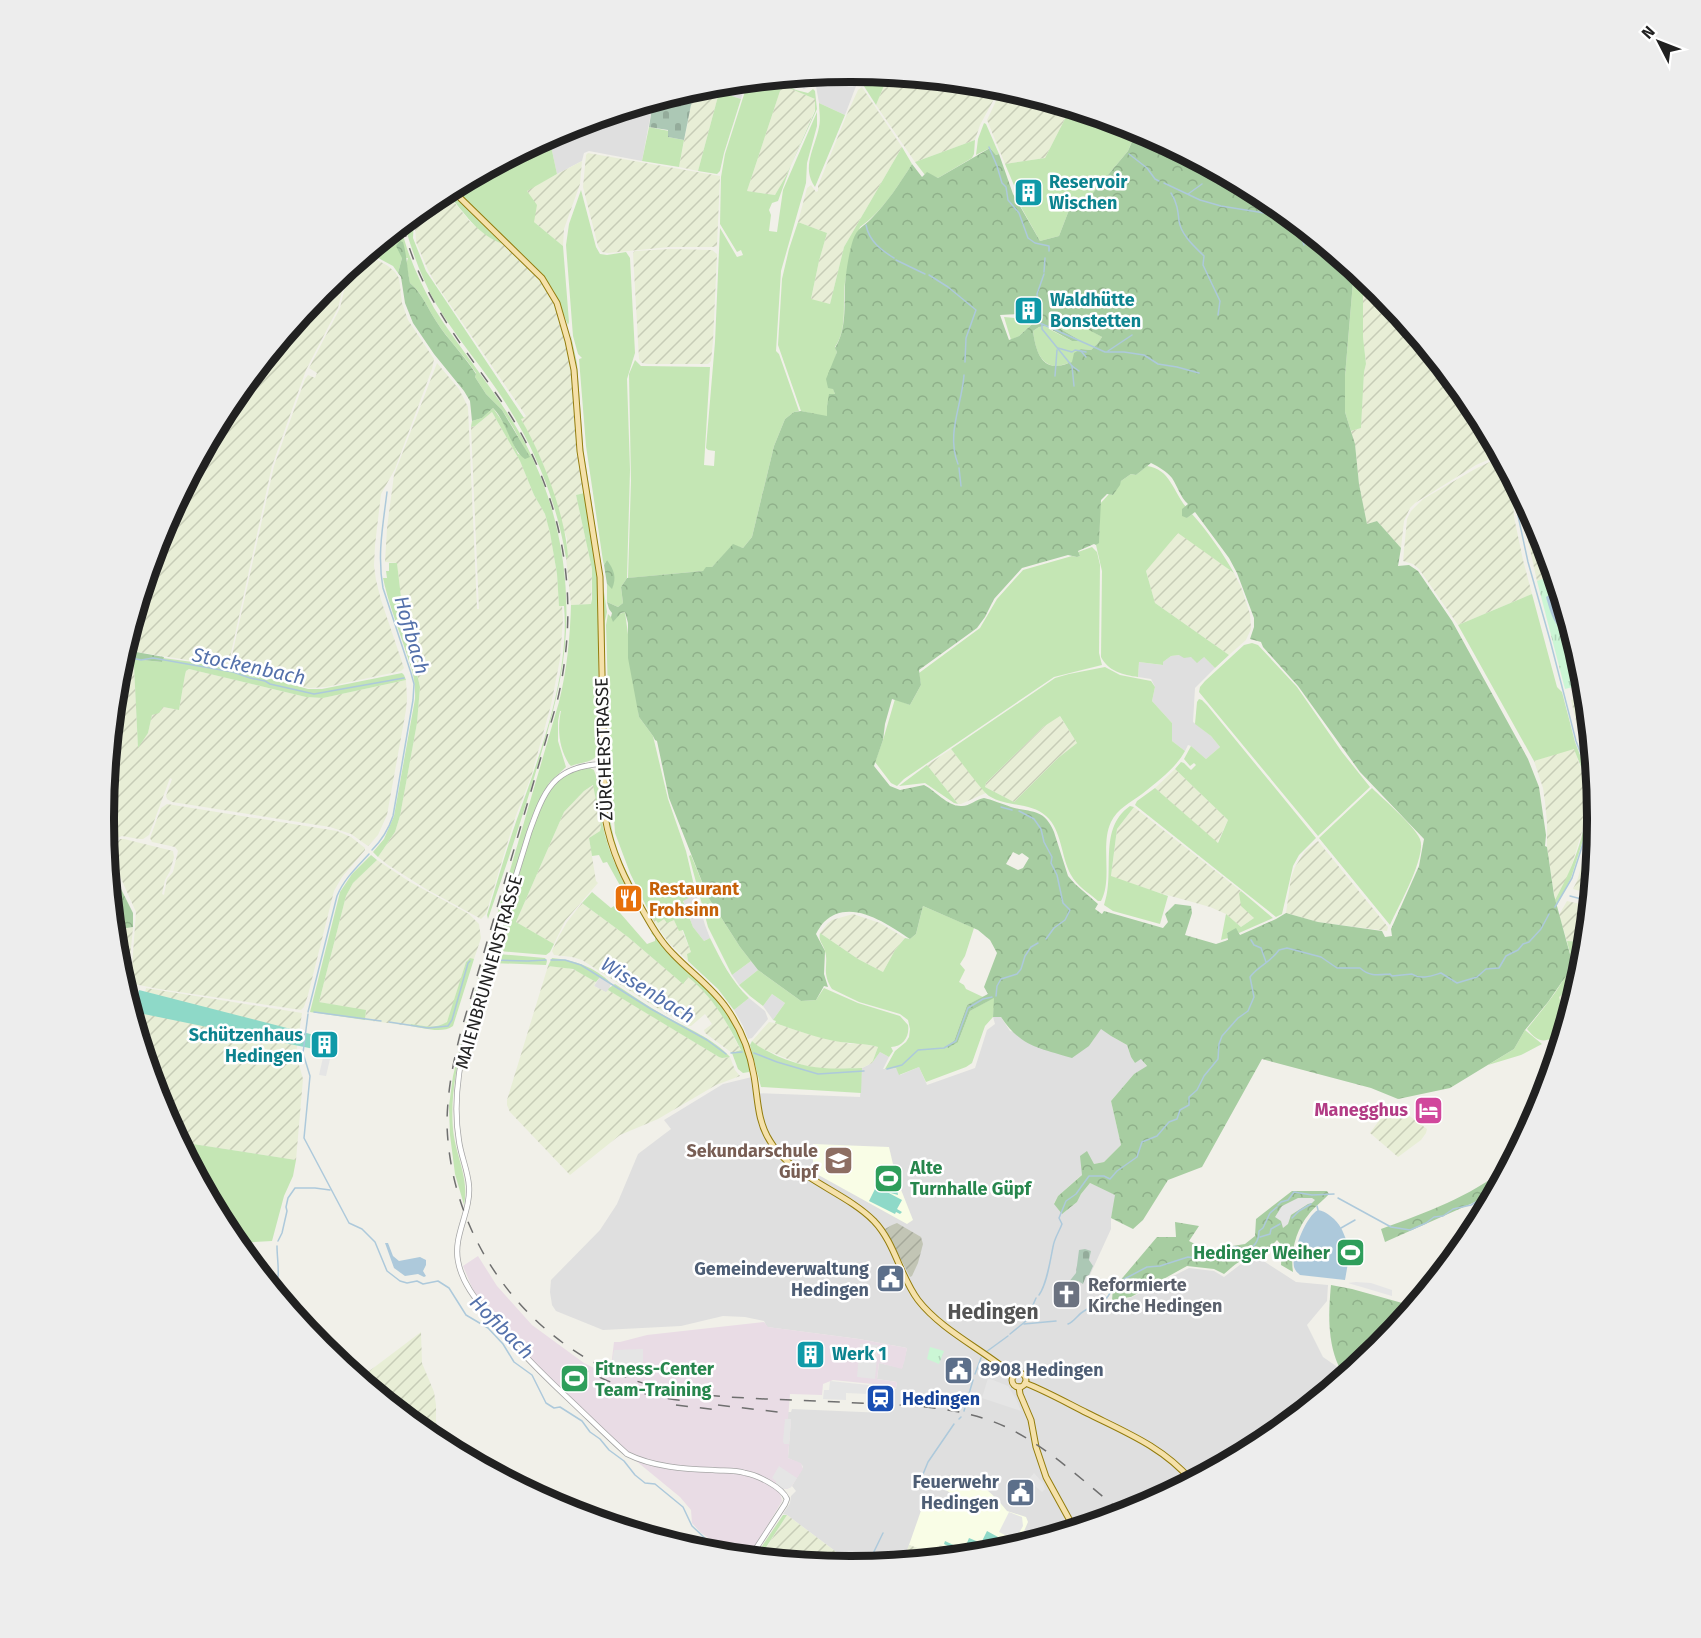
<svg xmlns="http://www.w3.org/2000/svg" width="1701" height="1638" font-family="'Fira Sans',sans-serif">
	<style>
		.residential { fill: #dfdfdf }
		.industrial { fill: #e9dce5 }
		.education { fill: #f9fde6 }
		.construction { fill: url(#construction-furrows) }
		.farmland { fill: url(#farmland-furrows) }
		.grass { fill: #c4e6b4; fill-rule: evenodd }
		.forest { fill: url(#forest-crowns); fill-rule: evenodd }
		.cemetery { fill: url(#cemetery-stones) }
		.park { fill: url(#park-tufts) }
		.pitch { fill: #8ed9c8 }
		.parking { fill: #e5e5e5 }
		.water { fill: #adc9db }
		.lines { fill: none; stroke-linecap: round; stroke-linejoin: round }
		.stream { stroke: #adc9db; stroke-width: 1.5 }
		.minor-casing { stroke: #a5a5a5; stroke-width: 6 }
		.major-casing { stroke: #937c0c; stroke-width: 7 }
		.minor { stroke: #fff; stroke-width: 4.5 }
		.major { stroke: #f5e1aa; stroke-width: 5 }
		.rail { stroke: #6f6f6f; stroke-width: 1.5; stroke-dasharray: 12 12; stroke-linecap: butt }
		.labels { text-anchor: middle; dominant-baseline: central; stroke-width: 5; stroke-linejoin: round; paint-order: stroke }
		.culture-label { font-size: 18px; font-weight: bold; fill: #0d838f; stroke: #fff; text-anchor: start }
		.street-label { font-size: 18px; fill: #212121; stroke: #fff }
		.food-label { font-size: 18px; font-weight: bold; fill: #c56008; stroke: #fff; text-anchor: start }
		.hotel-label { font-size: 18px; font-weight: bold; fill: #b23c85; stroke: #fff; text-anchor: end }
		.education-label { font-size: 18px; font-weight: bold; fill: #785e54; stroke: #fff; text-anchor: end }
		.leisure-label { font-size: 18px; font-weight: bold; fill: #27864d; stroke: #fff; text-anchor: start }
		.service-label { font-size: 18px; font-weight: bold; fill: #4e5e75; stroke: #fff; text-anchor: end }
		.worship-label { font-size: 18px; font-weight: bold; fill: #5b616d; stroke: #fff; text-anchor: start }
		.transit-label { font-size: 18px; font-weight: bold; fill: #164399; stroke: #fff; text-anchor: start }
		.water-label { font-size: 20px; font-style: italic; fill: #5471ab; stroke: #fff }
		.quarter-label { font-size: 21px; font-weight: bold; fill: #545454; stroke: #fff }
		.rim { fill: none; stroke: #212121; stroke-width: 8 }
	</style>
	<defs>
		<pattern id="construction-furrows" width="10" height="10" patternUnits="userSpaceOnUse" patternTransform="scale(1.5)"><rect width="10" height="10" fill="#c2c5b5"/><path d="M-1 1l2-2M0 10L10 0M9 11l2-2" fill="none" stroke="#a6a99b"/></pattern>
		<pattern id="farmland-furrows" width="10" height="10" patternUnits="userSpaceOnUse" patternTransform="scale(1.5)"><rect width="10" height="10" fill="#e8eed6"/><path d="M-1 1l2-2M0 10L10 0M9 11l2-2" fill="none" stroke="#c7ccb7"/></pattern>
		<pattern id="forest-crowns" width="20" height="18" patternUnits="userSpaceOnUse" patternTransform="scale(1.5)"><rect width="20" height="18" fill="#a7cda1"/><path d="M2 6a3 3 0 1 1 6 0M12 15a3 3 0 1 1 6 0" fill="none" stroke="#8fb08a"/></pattern>
		<pattern id="cemetery-stones" width="16" height="16" patternUnits="userSpaceOnUse" patternTransform="scale(1.5)"><rect width="16" height="16" fill="#acc8b5"/><path d="M2 7V4a2 2 0 0 1 4 0v3zM10 15v-3a2 2 0 0 1 4 0v3z" fill="#94ac9b"/></pattern>
		<pattern id="park-tufts" width="24" height="20" patternUnits="userSpaceOnUse" patternTransform="scale(1.5)"><rect width="24" height="20" fill="#cbf6d5"/><path d="M3 7l-1-3M5 7V3M7 7l1-3M15 17l-1-3M17 17v-4M19 17l1-3" fill="none" stroke="#aed3b7"/></pattern>
	</defs>
	<rect width="100%" height="100%" fill="#f1f0e9"/>
	<!-- residential -->
	<g class="residential">
		<path d="M851,72L861,73L845,115L819,103L816,86L813,85L804,89L799,86L795,87L780,80L775,79Z"/>
		<path d="M746,82L741,99L722,93L724,84Z"/>
		<path d="M653,102L642,161L589,151L584,153L582,161L557,174L549,137L565,129Z"/>
		<path d="M1179,655L1191,657H1204L1215,668L1195,688L1193,722L1211,736L1220,747L1206,759L1191,746L1188,745L1185,751L1172,741V723L1152,701L1155,687L1151,679L1138,677L1139,662L1162,665L1163,662L1171,656Z"/>
		<path d="M696,894L705,925L710,938L704,941L693,927L683,900Z"/>
		<path d="M751,961L758,970L739,985L732,975Z"/>
		<path d="M600,977L611,984L607,993L594,986Z"/>
		<path d="M772,994L785,1003L773,1020L763,1006Z"/>
		<path d="M749,998L765,1011L768,1019L752,1038L748,1039L743,1026L734,1010Z"/>
		<path d="M993,1017H1001L1010,1031L1089,1046L1101,1028L1111,1036L1127,1045L1131,1057L1135,1063L1141,1058L1147,1067L1134,1074L1111,1101L1121,1145L1104,1162L1094,1164L1058,1196L1054,1203L1063,1213L1077,1202L1081,1194L1090,1183L1116,1195L1111,1218V1229L1090,1275L1110,1301L1130,1298L1189,1268L1214,1271L1224,1277L1241,1264L1259,1258L1296,1282L1328,1285L1327,1301L1307,1325L1323,1357L1336,1366L1342,1377L1265,1440L1136,1509L1004,1549L996,1542L992,1552L962,1555L940,1545L935,1554L909,1545L903,1561L855,1566L787,1515L783,1514L790,1503L791,1496L796,1491L792,1486L803,1467L802,1465L788,1458L791,1420L788,1419V1412H791L792,1409L885,1413L888,1397L896,1388L897,1382L877,1379L879,1363L902,1368L907,1348L859,1339L767,1327L764,1321L745,1317L723,1316L681,1326L603,1330L556,1311L552,1305L550,1292L551,1280L600,1230L617,1204L638,1154L671,1129L664,1120L723,1084L752,1077L754,1093L860,1097L862,1068L872,1063L880,1052L889,1057L883,1069L896,1068L900,1075L919,1067L927,1085L975,1068L987,1030L995,1024Z"/>
	</g>
	<!-- industrial -->
	<path class="industrial" d="M478,1256L497,1286L532,1325L584,1363L608,1375L611,1367L614,1342H620L647,1335L764,1322L768,1327L859,1339L907,1348L905,1359L902,1369L879,1363L877,1379L897,1382L896,1388L883,1385L833,1380L823,1384L822,1395L790,1394L788,1419H791L788,1458L801,1463L803,1469L791,1487L787,1489L783,1488L780,1493L782,1501L753,1550L711,1540L700,1532L692,1523L691,1510L680,1497L635,1460L537,1366L513,1342L473,1290L463,1266Z"/>
	<!-- education -->
	<g class="education">
		<path d="M813,1144L889,1147L896,1177L913,1220L907,1224L813,1172Z"/>
		<path d="M951,1475L970,1482L975,1479L997,1499L1007,1511L1026,1517L1028,1522L1018,1545L1004,1549L996,1542L992,1552L962,1555L940,1545L935,1554L909,1545L924,1502L947,1507L956,1497L946,1490Z"/>
	</g>
	<!-- construction -->
	<path class="construction" d="M897,1223L921,1237L923,1244L918,1263L912,1276L910,1277L885,1229L892,1225Z"/>
	<!-- farmland -->
	<g class="farmland">
		<path d="M888,76L997,86L1000,88L980,125L975,140L915,162L876,105Z"/>
		<path d="M721,85L698,171L679,167L694,90L705,86Z"/>
		<path d="M782,85L815,99L816,107L813,114L786,176L775,195L747,191Z"/>
		<path d="M862,87L902,147L844,247L830,304L811,300L819,261L827,233L798,222L807,188L811,185L816,192L818,191V186L847,114L858,90Z"/>
		<path d="M1002,88L1070,109L1045,158L1005,164L987,120Z"/>
		<path d="M588,153L720,176L717,246L713,247H669L608,253L602,252L598,246L583,187L586,155Z"/>
		<path d="M582,161L580,184L564,229L563,246L534,222L527,190Z"/>
		<path d="M484,172L486,175L461,192L456,187Z"/>
		<path d="M446,192L471,223L505,244L540,280L549,292L558,315L564,332L563,336H565L571,372L577,450L584,493L576,495L592,569L591,604L571,605L566,558L567,539L542,461L521,419L526,416L436,284L428,270L416,242L415,225L416,214L436,198Z"/>
		<path d="M671,249L712,250L717,254L713,341L711,361L708,364H648L642,363L639,359L633,253L635,251Z"/>
		<path d="M367,254L388,266L395,272L399,278L402,303L408,320L434,359L432,369L395,469L381,494L375,545L374,566L376,580L381,600L404,668L401,671L326,687L309,688L233,667L231,665V660L274,466L305,379L308,375L315,378L317,373L309,368L340,308L349,269Z"/>
		<path d="M347,271L338,308L306,370L272,466L229,662L226,665H219L125,650L160,533L230,404L323,291Z"/>
		<path d="M1363,278L1379,291L1472,404L1499,455L1476,465L1415,503L1410,508L1404,521L1401,548L1377,521L1367,524L1359,484L1355,444L1351,431L1361,428L1364,372L1366,364L1363,337Z"/>
		<path d="M437,363L459,389L468,407L477,609H479L471,427L475,426L492,412L520,461L534,495L545,514L550,533L557,574L559,605L562,606L563,619L560,659L551,705L531,777L515,818L486,914L481,919L426,889L388,865L378,857L395,832L400,816L417,723L420,687L403,614L397,563L385,562L387,528L394,475Z"/>
		<path d="M1500,457L1512,480L1514,517L1523,560L1532,594L1458,625L1419,569L1413,564L1403,561L1407,519L1411,511L1423,499L1475,469Z"/>
		<path d="M1521,496L1541,533L1553,575L1537,581L1522,514Z"/>
		<path d="M1178,532L1234,573L1241,587L1250,614L1251,629L1246,640L1229,655L1155,603L1146,571Z"/>
		<path d="M134,665L138,747L148,733L152,715L162,707L179,710L185,675L186,671L189,669L306,697L323,698L406,680L407,699L406,710L387,815L378,835L368,846L351,834L330,827L172,802L167,799L166,796L172,779L170,778L149,835L143,839H139L122,836L115,839L113,844L106,843L105,804L118,673L120,666Z"/>
		<path d="M1585,697L1593,774L1580,738L1571,700Z"/>
		<path d="M1059,715L1077,743L1058,758L1014,802L985,787L986,783L1043,727Z"/>
		<path d="M1574,748L1585,782L1588,812L1568,877L1555,900L1547,847V822L1545,802L1543,788L1534,761Z"/>
		<path d="M951,749L986,793L961,804H958L927,765Z"/>
		<path d="M1175,769L1228,820L1217,843L1155,788Z"/>
		<path d="M594,785L601,826L600,831L589,838L596,881L598,883L565,921L554,944L516,922L564,812L584,791Z"/>
		<path d="M167,804L337,831L351,837L365,848V850L342,877L334,891L308,995L304,1007L301,1010L159,989L134,984L131,981L136,912L119,874L114,852L115,845L120,839H124L173,851L174,857L170,871L165,880L162,894L164,895L167,879L173,872L178,851L175,847L152,842L150,838L161,808Z"/>
		<path d="M1134,807L1241,891L1239,893L1254,918L1241,927L1226,914L1210,907L1153,891L1111,877L1117,829Z"/>
		<path d="M1597,813V819L1590,894L1573,889L1577,881Z"/>
		<path d="M1318,841L1388,927L1387,931L1318,922L1286,913L1291,878L1295,867L1305,851Z"/>
		<path d="M377,860L410,882L469,914L479,924L481,938L474,959H468L466,962L449,1018L445,1024L427,1027L411,1024L410,1026L365,1020L366,1011L319,1002L346,896L353,883Z"/>
		<path d="M1567,901L1589,906L1585,942L1567,941L1559,915Z"/>
		<path d="M582,903L628,937L682,983L688,977L702,988L722,1014L741,1051L732,1053L705,1033L704,1030L712,1024L705,1014L691,1026H689L657,1008L582,960L572,957L554,955L552,951L559,936L567,922Z"/>
		<path d="M853,914L880,923L905,938L895,950L883,972L858,959L820,933L828,923L832,920Z"/>
		<path d="M655,918L674,920L682,930L691,952L687,954L688,961L669,943L653,920Z"/>
		<path d="M133,927L128,979L126,983L124,984L118,964L114,930Z"/>
		<path d="M548,966L567,968L580,972L596,982L594,986L606,992L608,990L619,996L719,1057L723,1058L730,1057L735,1070L740,1076L716,1085L658,1119L620,1135L570,1175L510,1112L507,1105V1100Z"/>
		<path d="M146,988L302,1013L296,1054L303,1079L296,1160L180,1142L160,1105L133,1015L140,1016Z"/>
		<path d="M1575,991L1569,1012L1566,1003L1561,1004L1559,997L1563,994Z"/>
		<path d="M769,1022L775,1023L801,1032L850,1044L860,1043L878,1047L872,1063L862,1068L825,1069L805,1066L758,1047L752,1041Z"/>
		<path d="M1392,1103L1427,1129L1426,1133L1421,1140L1398,1157L1370,1133Z"/>
		<path d="M421,1332L422,1363L434,1392L436,1405V1422L440,1443L360,1378Z"/>
		<path d="M787,1515L855,1566L762,1557L761,1556Z"/>
		<path d="M909,1545L934,1554L940,1545L962,1555L903,1561Z"/>
	</g>
	<!-- grass -->
	<g class="grass">
		<path d="M862,73L888,76L876,105L860,80Z"/>
		<path d="M765,80L779,82L796,90L808,93L813,89L815,91L817,109L791,165L778,201L772,203L769,210L771,215L769,231L777,232L783,190L817,112V126L807,163L806,183L781,271L776,351L779,354L799,411L794,412L785,419L774,446L752,537L743,548L733,545L712,567L703,571L628,578L631,481L629,374L635,360L641,366L710,367L704,465L714,466L715,451L708,450L706,448L715,342L720,228L737,257L743,255L741,250L737,252L720,224L721,177L725,154L748,82ZM782,85L815,99V111L786,176L775,195L747,191Z"/>
		<path d="M724,84L722,93L741,99L724,153L720,171L717,174L698,171L721,85Z"/>
		<path d="M819,103L845,115L815,187C801,167 815,148 819,127C821,119 819,111 819,103Z"/>
		<path d="M1070,109L1122,125L1134,136L1128,151L1082,206L1069,210L1059,236L1040,241L1021,207L1023,206L1019,197L1023,193L1020,190H1016L1005,164L1045,158Z"/>
		<path d="M984,123L986,124L999,154L996,155L990,148L976,155L978,139Z"/>
		<path d="M649,127L669,131L668,137L684,140L679,167L642,161Z"/>
		<path d="M549,137L557,174L527,191L537,205L534,222L563,246L569,322L568,325L554,291L544,276L454,188L456,187L462,192L486,176L484,172Z"/>
		<path d="M975,140L974,154L972,158L938,178L927,173L925,175L915,162Z"/>
		<path d="M902,147L912,164C898,186 882,212 860,227C855,245 848,264 845,282C842,305 848,328 835,347L837,352C833,363 830,383 835,394H830L827,406V417L801,411L778,345L782,279L789,249L798,222L827,233L819,261L811,299L830,304L844,247Z"/>
		<path d="M581,190L596,247L600,254L607,255L626,252L630,258L635,353L627,379L630,470L627,578L621,587L623,603L618,607L607,602V584L612,588L607,560L604,565L603,561L586,446L579,359L582,358L578,354L573,336L566,245L569,224Z"/>
		<path d="M449,191L505,245C476,234 466,214 446,192Z"/>
		<path d="M414,216L413,238L426,271L524,418L521,419C543,457 565,514 568,557L566,558C556,497 532,441 497,390C477,361 454,334 436,304C422,279 412,252 404,223Z"/>
		<path d="M401,226C407,255 420,282 434,308C466,359 508,404 533,459C558,512 569,573 566,631C564,678 550,723 537,768C522,819 505,869 488,919L487,915C497,883 506,850 517,819C540,755 570,674 564,606H559L557,574L550,533L545,514L534,495L520,461L492,412L475,426L471,427L472,421L482,418L493,408L505,425L518,454L529,457L514,429L502,410L486,394L475,377L476,373C464,355 448,340 436,321C428,309 422,293 410,283L406,264L408,258H402L398,273L393,266L369,253Z"/>
		<path d="M1354,270L1363,278V337L1366,364L1364,372L1361,428L1351,431L1345,412V376Z"/>
		<path d="M1039,307L1041,308L1039,318L1019,336L1011,340L1004,317L1015,318L1031,317Z"/>
		<path d="M1061,320L1076,321L1080,327L1090,328V330L1102,337L1098,343L1091,350L1081,349L1073,362C1067,363 1059,367 1054,366C1038,363 1035,345 1033,331L1039,327L1045,326L1051,330L1072,341L1076,338L1054,325L1056,321Z"/>
		<path d="M570,331L577,363L583,447L602,570L584,462L575,364Z"/>
		<path d="M1147,466C1170,469 1173,491 1186,507L1182,510L1187,518L1192,514C1208,532 1222,552 1234,573L1178,533L1146,571L1155,603L1229,655L1215,668L1204,657L1197,663L1191,657L1184,658L1179,655L1171,656L1163,662V665L1139,662L1138,677C1123,675 1108,671 1101,657L1102,571L1096,545L1099,542L1100,504L1109,494L1113,495L1121,481L1131,474L1136,475Z"/>
		<path d="M584,493L598,580L599,599L598,753C594,763 581,762 571,766L569,764C559,748 557,729 561,711H560L558,721V741L566,767L549,783L531,819L463,1038C456,1070 449,1104 454,1137C458,1160 469,1181 464,1205L455,1174L450,1135L449,1106L453,1076L467,1018L559,702C567,670 570,638 571,605L591,604L592,599V569L576,495Z"/>
		<path d="M1092,547L1097,552L1100,565L1099,653L1102,665L1054,677L904,779L897,786L891,783L875,762L883,740L895,699L910,705L921,685L919,673L980,628L997,599L1023,570L1072,556L1077,557L1080,556L1078,552Z"/>
		<path d="M389,563H397L403,614L420,687L417,723L400,816L395,832L378,857L373,852L384,839L394,816L415,699C416,676 410,665 403,643C396,622 388,601 383,578H387L386,571H389Z"/>
		<path d="M604,592L607,612L605,621V672L611,824C616,856 632,883 647,911L629,882L616,853L609,823L602,640Z"/>
		<path d="M1532,594L1557,687L1562,692L1575,742L1592,786L1593,796L1592,812L1571,878L1557,905L1555,900C1573,868 1592,822 1586,784C1584,772 1578,760 1574,749L1534,761L1458,625Z"/>
		<path d="M625,612L639,717L653,736L668,799L686,851L696,894L683,901L693,927L704,941L710,938C721,960 731,981 749,998L734,1010L718,989L688,961L687,954L691,952L683,930L679,931L674,920L667,923L664,919L658,923L655,919L653,920L630,873L615,833L610,760L606,625L608,614L611,617Z"/>
		<path d="M1252,643L1258,645L1297,687L1342,752L1370,787L1318,836L1199,692L1200,687L1205,681L1244,645Z"/>
		<path d="M122,658L162,662L163,658L229,667L308,689H322L402,673L404,675L406,680L323,698L306,697L189,669L186,671L185,675L179,710L163,707L159,713L152,715L148,733L138,748L134,666H120Z"/>
		<path d="M1105,667L1120,675L1151,681L1155,687L1152,701L1172,723V741L1185,751C1176,768 1157,782 1142,794C1131,802 1117,809 1111,822C1100,845 1113,879 1101,901H1098C1089,893 1077,886 1071,875C1061,857 1062,830 1046,816C1031,802 1006,807 989,796C981,790 959,759 951,749L1055,678L1069,674ZM1060,716L1077,743L1058,758L1014,802L985,787L986,783L1043,727Z"/>
		<path d="M1199,699L1202,700L1207,705L1316,838L1299,855L1293,866L1282,914L1276,917L1135,805L1137,801L1155,788L1218,843L1228,820L1175,769L1181,762L1184,763L1191,770L1196,765L1194,763L1190,766L1184,759L1191,746L1206,759L1220,747L1211,736L1195,724L1197,702Z"/>
		<path d="M927,765L958,804L954,803L925,783L899,786Z"/>
		<path d="M590,768L594,770C600,785 599,800 601,816C605,842 615,866 627,889L623,891L607,862L603,863L599,855L592,856L589,838L600,831L601,826L593,785L584,791L564,812L516,922L554,944L550,952L546,955L499,951L496,947C504,922 512,897 520,872C527,847 540,795 560,779C568,772 579,769 590,768Z"/>
		<path d="M1372,788C1384,800 1413,824 1420,839C1427,856 1398,907 1390,925L1319,838Z"/>
		<path d="M1130,806L1134,807L1117,829L1111,876L1168,896L1160,924L1113,911L1104,905C1116,873 1097,829 1130,806Z"/>
		<path d="M371,855L377,860L353,883L346,896L319,1002L366,1010L365,1020L310,1012L340,892L352,874Z"/>
		<path d="M691,855L708,897L740,947L751,961L732,975L708,927L689,856Z"/>
		<path d="M1241,891L1273,918L1239,933L1236,929L1227,933L1228,938L1221,940L1226,914L1241,927L1254,918L1241,906L1239,893Z"/>
		<path d="M592,892L611,908L614,906L647,944L655,941V937L651,933L653,932C665,951 681,963 697,979C724,1004 741,1033 750,1069L749,1072L743,1073L738,1069L732,1053L741,1050C727,1022 713,997 688,977L683,984L628,937L582,903Z"/>
		<path d="M923,906L974,928L965,956L960,964L965,970L959,982L964,985L966,989L983,997L967,1005L954,1041L958,1042L970,1011L995,997L993,1017L985,1026L972,1063L966,1067L926,1082L919,1067L899,1075L896,1068L885,1069L895,1051L906,1042L909,1037L910,1029L908,1020L900,1014L859,1002L832,989C821,972 829,965 825,951C823,943 818,941 820,933L858,959L883,972L895,950L905,938L910,939L916,934Z"/>
		<path d="M1567,941L1585,942L1583,965L1575,991L1563,994L1559,997L1561,1004L1566,1003L1569,1012L1562,1033C1546,1042 1540,1045 1527,1029C1540,1012 1568,981 1571,960C1571,954 1568,947 1567,941Z"/>
		<path d="M498,954L545,958L547,961L546,965L491,963L495,955Z"/>
		<path d="M470,958L474,959L453,1026C442,1034 424,1028 410,1026L411,1024C423,1026 436,1029 447,1022L466,962Z"/>
		<path d="M552,958C574,960 595,967 611,983L600,977L596,982L573,969L548,966Z"/>
		<path d="M758,970L801,1001L816,1000L824,988L858,1003L900,1016L908,1025C910,1036 903,1047 891,1047L893,1051L889,1057L880,1052L872,1063L878,1047C868,1044 860,1044 850,1043C825,1041 798,1031 775,1023L776,1021L773,1020L785,1003L772,994L763,1006L750,996L739,985Z"/>
		<path d="M615,984C632,995 649,1007 667,1017C687,1028 714,1039 730,1057L722,1058L719,1057L608,990L609,988Z"/>
		<path d="M1525,1030L1542,1044L1521,1055L1488,1065L1514,1049Z"/>
		<path d="M752,1041C759,1048 768,1051 777,1056C810,1070 827,1069 862,1068L861,1093L761,1087L750,1045Z"/>
		<path d="M180,1142L296,1160L293,1176L284,1196L272,1241L236,1243L229,1234Z"/>
		<path d="M783,1515H787L761,1555L762,1557H757L756,1555Z"/>
	</g>
	<!-- forest -->
	<g class="forest">
		<path d="M1138,130L1266,198L1354,270L1345,376V412L1355,444L1359,484L1367,524L1377,521L1401,548L1398,566L1409,565L1418,571L1452,621L1528,759L1539,787L1546,835L1545,846L1547,847L1554,895L1571,958L1568,973L1548,1002L1525,1030L1514,1049L1450,1088L1398,1099L1371,1088L1262,1059L1202,1167L1168,1180L1143,1220L1133,1229L1111,1218L1115,1195L1090,1183L1081,1194L1077,1202L1062,1214L1054,1204L1058,1196L1082,1175L1080,1156L1087,1151L1094,1164L1104,1162L1121,1145L1111,1101L1134,1074L1147,1066L1141,1059L1135,1063L1131,1057L1127,1045L1111,1036L1101,1029L1089,1046L1072,1058C1039,1048 1021,1047 1001,1017H993L994,998L970,1011L958,1042L948,1048L947,1046L954,1041L967,1005L988,994L984,987L997,953L990,940L978,930L923,906L916,934L910,939C887,924 850,897 824,922C821,925 818,930 816,934L825,951L824,974L828,987L824,986L816,1000L801,1001L758,970L740,947L708,897L669,798L657,741L655,740L653,736L639,717L628,658V623L625,612L621,613L613,622L611,617L612,613L609,609L607,602L618,607L623,603L621,587L627,578L703,571L706,567H712L733,544L743,548L752,537L774,446L785,419L794,412L801,411L827,416V406L829,394H835L833,389L828,388L826,379L837,352L835,348C847,329 844,306 845,285C846,272 849,252 853,240C857,228 863,227 871,219C887,203 900,183 912,164L922,177L927,172L938,178L990,148L996,155L999,154L1013,194L1040,241L1059,236L1069,210L1082,206L1128,151L1136,132ZM1026,303L1041,308L1039,318L1019,336L1009,340L1000,315L1019,314ZM1061,320L1068,323L1072,320L1076,321L1080,327L1089,328V330L1102,337L1098,343L1091,350L1081,349L1074,353L1072,362C1068,363 1062,366 1057,366C1039,367 1035,345 1033,331L1039,327L1045,326L1072,341H1078L1076,338L1054,325L1056,321ZM1151,463C1159,467 1166,471 1172,478C1178,487 1180,497 1188,504L1182,509V516L1187,518L1195,512L1229,558L1237,573L1254,618V627L1250,639L1261,642L1263,647L1298,686L1360,772L1424,839L1419,866L1391,929L1392,936L1385,937L1382,931L1318,922L1286,913L1276,919L1240,935L1236,928L1227,933L1228,940L1216,944L1185,935L1192,913L1191,906L1175,904L1165,914L1168,922L1163,928L1104,911L1102,914L1095,909L1098,904L1075,884L1068,876L1054,832C1044,808 1032,813 1011,807C1002,804 993,800 984,798C976,799 970,806 962,806C948,807 936,791 924,785L900,790L890,786L874,766L883,740L885,724L892,699L910,705L921,685L919,670L977,628L985,617L994,599L1022,568L1068,555L1077,557L1080,556L1078,551L1094,544L1096,545L1099,543L1101,500L1107,494L1113,495L1120,485L1121,481L1131,474L1136,475ZM1013,852L1019,855L1022,853L1029,858L1023,868L1018,870L1006,864Z"/>
		<path d="M400,241L403,242C407,256 407,269 410,283C422,293 428,309 436,321C448,340 464,355 476,374L475,377L486,394L502,410L530,457L525,459C511,450 507,422 493,408L482,418L472,421L470,401L464,391L434,354L413,323L405,303L401,277L398,273L402,258L396,246Z"/>
		<path d="M607,560C614,570 617,577 612,589L607,584L604,565Z"/>
		<path d="M125,650L164,657L162,662L122,658Z"/>
		<path d="M106,843L113,844L111,854L119,885L133,913V927L114,930Z"/>
		<path d="M1507,1167L1493,1194L1385,1242L1381,1229C1425,1213 1470,1197 1507,1167Z"/>
		<path d="M1292,1191H1327L1329,1194C1323,1201 1314,1207 1309,1214C1296,1229 1290,1253 1293,1272L1281,1265L1282,1246L1277,1240C1264,1255 1254,1253 1239,1262C1234,1265 1229,1270 1224,1274L1214,1269L1187,1266L1131,1297L1112,1300L1113,1289L1157,1237H1176L1175,1222L1199,1226L1189,1241L1207,1250L1245,1244L1255,1236L1256,1219Z"/>
		<path d="M1331,1285L1352,1289L1413,1306L1378,1347L1344,1376C1327,1349 1328,1316 1331,1285Z"/>
	</g>
	<!-- cemetery -->
	<g class="cemetery">
		<path d="M694,90L684,140L668,137V130L649,127L653,102Z"/>
		<path d="M1085,1249L1091,1251L1089,1260L1093,1266L1089,1275L1086,1276L1083,1284L1078,1281L1075,1287L1068,1283L1076,1273L1079,1250Z"/>
	</g>
	<!-- park -->
	<g class="park">
		<path d="M1553,575L1583,674L1584,684L1565,689L1537,581Z"/>
		<path d="M930,1347L944,1351L939,1364L927,1359Z"/>
	</g>
	<!-- pitch -->
	<g class="pitch">
		<path d="M139,990L322,1037L319,1050L134,1012Z"/>
		<path d="M876,1187L884,1191L897,1189L898,1195L887,1192L902,1200L897,1209L902,1212L900,1214L896,1212L895,1214L869,1201Z"/>
		<path d="M987,1531L998,1537L996,1541L992,1540L989,1547L992,1549L991,1552L965,1555L944,1544L945,1541L964,1550L969,1538L981,1543Z"/>
	</g>
	<!-- parking -->
	<g class="parking">
		<path d="M324,1053L331,1055L326,1076L319,1075Z"/>
		<path d="M1298,1198H1312L1315,1200L1312,1203L1308,1204L1291,1215L1288,1224L1283,1228L1281,1221L1275,1217L1282,1206Z"/>
		<path d="M1356,1282L1371,1283L1392,1290V1296L1348,1283Z"/>
		<path d="M860,1344L878,1345L875,1379L857,1377Z"/>
		<path d="M643,1349V1368L645,1369V1375L637,1373L634,1376L611,1367L614,1350Z"/>
		<path d="M988,1378L1008,1386L1016,1399L1021,1411L982,1398Z"/>
		<path d="M830,1381L878,1386V1392L869,1391L868,1394L846,1393V1400L823,1399L824,1390H829Z"/>
		<path d="M785,1419H791L789,1444H784L783,1441Z"/>
		<path d="M779,1466L797,1478L790,1488L783,1489L776,1485V1481L772,1478Z"/>
		<path d="M1034,1473L1043,1483L1045,1489L1042,1492L1028,1480Z"/>
		<path d="M1009,1512L1022,1517L1023,1526L1015,1540L999,1532Z"/>
	</g>
	<!-- water -->
	<g class="water">
		<path d="M1556,589H1557L1572,637C1555,629 1551,615 1546,597L1553,593Z"/>
		<path d="M1318,1210C1326,1211 1337,1220 1341,1228C1345,1235 1345,1240 1351,1246L1345,1280L1300,1275C1297,1272 1296,1272 1294,1267C1291,1254 1306,1216 1318,1210Z"/>
		<path d="M385,1243H388L393,1256L399,1261L420,1257L426,1260V1265L423,1271L426,1276L424,1277L418,1274L405,1276L394,1268Z"/>
	</g>
	<g class="lines">
		<!-- stream -->
		<g class="stream">
			<path d="M989,147L997,166L1002,183L1006,187L1008,200L1019,213L1028,238L1035,243L1049,246V251"/>
			<path d="M1129,154L1147,168L1155,179L1159,181"/>
			<path d="M1164,183L1200,200L1221,206L1289,217"/>
			<path d="M1171,193C1177,202 1178,211 1179,221C1181,235 1195,247 1204,256L1203,265L1220,301L1218,315"/>
			<path d="M1188,194L1202,184"/>
			<path d="M866,225C869,241 881,250 894,258"/>
			<path d="M1298,225L1304,245"/>
			<path d="M896,260L925,274"/>
			<path d="M1044,272L1045,258"/>
			<path d="M929,275L948,287L976,310L966,338L965,362"/>
			<path d="M1039,310L1037,294L1044,274"/>
			<path d="M1036,322L1042,324V329L1072,366L1079,371"/>
			<path d="M1042,324L1105,352H1124L1144,355L1158,364L1177,367L1199,373"/>
			<path d="M1058,348L1072,352L1075,350L1086,352"/>
			<path d="M1081,351L1086,357"/>
			<path d="M1108,351L1132,335"/>
			<path d="M1072,366L1074,386"/>
			<path d="M1055,376L1057,350"/>
			<path d="M958,464C946,434 962,405 964,375"/>
			<path d="M959,468L961,486"/>
			<path d="M1516,488L1517,511L1528,562L1550,640L1576,741L1593,785L1594,797L1593,812L1572,878L1555,907"/>
			<path d="M123,656L141,660L153,658L233,672L250,678L265,681L270,684L314,694L404,678"/>
			<path d="M1001,807L1012,810"/>
			<path d="M1019,811L1034,819L1041,829L1044,842L1052,857L1051,863L1057,875L1063,903L1070,910L1065,920L1054,928L1046,939"/>
			<path d="M372,850C382,840 388,831 393,816L413,700L414,684L411,673L383,588C377,555 383,525 387,492"/>
			<path d="M1570,896L1589,901"/>
			<path d="M1251,940L1254,945L1261,948L1266,962"/>
			<path d="M494,960L528,961L546,960"/>
			<path d="M551,960H565L581,965L651,1009L707,1040L726,1054"/>
			<path d="M996,996L997,986L1001,979L1017,974L1021,969L1025,956L1031,947L1038,943"/>
			<path d="M308,1012L337,896C344,879 357,867 369,854"/>
			<path d="M314,1012L381,1021"/>
			<path d="M308,1014L303,1053L310,1076L304,1138L349,1223L362,1229L375,1242L387,1271L400,1281L407,1283L417,1281L423,1284L438,1281L449,1288L466,1315L488,1328L503,1344L514,1362L532,1375L546,1403L554,1408L560,1407L582,1421L590,1432L600,1439L609,1450L624,1461L635,1475L645,1483L655,1484L683,1507L692,1526L708,1541L747,1550L749,1552"/>
			<path d="M389,1022L428,1028L448,1026L452,1020L468,963L470,961"/>
			<path d="M731,1053L742,1052"/>
			<path d="M754,1053L777,1062L818,1074L864,1071"/>
			<path d="M887,1069L902,1065L918,1050L944,1048L956,1041L968,1008L983,999L992,997"/>
			<path d="M1489,1194L1496,1188"/>
			<path d="M1338,1198L1391,1227L1410,1230L1426,1223L1434,1217L1443,1216L1453,1209L1471,1205L1486,1196"/>
			<path d="M1278,1205L1281,1202L1288,1200L1294,1192L1312,1195L1334,1194"/>
			<path d="M1317,1206L1318,1210"/>
			<path d="M1292,1218L1299,1211L1311,1204"/>
			<path d="M1341,1228L1355,1220"/>
			<path d="M1260,1237L1270,1234L1271,1229L1280,1224"/>
			<path d="M278,1241L282,1233L287,1211L286,1207L288,1198L295,1188H315L330,1190"/>
			<path d="M277,1246C277,1257 279,1267 278,1277"/>
			<path d="M276,1291L277,1280"/>
			<path d="M1039,1295C1047,1284 1050,1261 1053,1247C1054,1239 1059,1232 1062,1224L1059,1218L1066,1201L1076,1194L1089,1176H1104L1110,1179L1117,1171L1137,1157L1142,1142L1157,1136L1169,1122L1177,1119L1180,1110L1189,1105V1097L1197,1090L1204,1076L1218,1059L1219,1044L1222,1036L1238,1018L1248,1011L1254,997L1250,977C1259,965 1270,963 1279,950L1287,948L1321,957L1337,968H1360C1370,977 1378,975 1390,974L1392,976L1412,974C1421,980 1431,976 1441,973L1457,983L1477,977L1486,969L1499,968L1506,956L1518,950L1523,944L1529,942L1541,929L1549,914"/>
			<path d="M1024,1324L1056,1321"/>
			<path d="M1068,1324C1075,1321 1077,1315 1084,1311C1098,1302 1108,1304 1113,1285L1147,1267L1160,1266L1188,1257L1205,1259L1224,1253L1231,1247H1237L1246,1250C1255,1247 1259,1240 1259,1231L1263,1228L1270,1213L1277,1207"/>
			<path d="M1010,1334L1026,1321L1036,1298"/>
			<path d="M986,1352L1008,1336"/>
			<path d="M975,1374L981,1358"/>
			<path d="M964,1411L973,1380"/>
			<path d="M959,1419L961,1417"/>
			<path d="M921,1479L928,1462L954,1424"/>
			<path d="M868,1564L883,1533"/>
		</g>
		<defs>
			<path id="minor" d="M602,764C553,766 544,791 529,833L467,1034C458,1069 453,1105 459,1141C461,1156 468,1171 469,1186C471,1212 453,1235 458,1261C462,1284 478,1302 492,1319C517,1349 543,1375 571,1401C590,1419 608,1437 627,1454C653,1467 684,1469 713,1470C723,1471 735,1470 745,1473C757,1475 782,1487 787,1499L785,1504L751,1556"/>
			<g id="major">
				<path d="M451,189L542,278L557,303L568,341L574,370L580,451L600,577L605,817C611,851 625,880 642,909C651,925 660,941 673,954C691,973 712,987 727,1009C741,1029 750,1052 754,1076C758,1098 757,1121 770,1141C790,1176 846,1192 874,1221C895,1243 900,1276 918,1300C942,1331 984,1350 1014,1376"/>
				<circle cx="1019" cy="1380" r="7"/>
				<path d="M1025,1383C1046,1391 1067,1403 1087,1413C1125,1432 1163,1447 1191,1480"/>
				<path d="M1019,1387L1020,1394L1031,1420L1036,1447L1046,1477L1074,1528"/>
			</g>
		</defs>
		<!-- minor casing -->
		<use href="#minor" class="minor-casing"/>
		<!-- major casing -->
		<use href="#major" class="major-casing"/>
		<!-- minor -->
		<use href="#minor" class="minor"/>
		<!-- major -->
		<use href="#major" class="major"/>
		<!-- rail -->
		<g class="rail">
			<path d="M403,225C418,291 459,341 497,395C562,487 583,593 557,702L461,1031C453,1062 447,1093 447,1125C451,1249 540,1360 661,1388C695,1396 730,1397 765,1399C815,1401 865,1403 915,1406C948,1409 979,1414 1008,1428C1051,1449 1086,1484 1123,1513"/>
			<path d="M578,1366C611,1385 647,1397 686,1401"/>
			<path d="M676,1405L718,1410"/>
			<path d="M718,1405L786,1413"/>
		</g>
	</g>
	<!-- icons -->
	<defs>
		<symbol id="building-square" viewBox="-11 -11 22 22"><rect x="-9" y="-9" width="18" height="18" rx="4" fill="#0f9aa8" stroke="#fff"/><path d="M-4-6H4V6H1V3H-1V6H-4ZM-2.5-4.3h1.7v1.8h-1.7ZM.8-4.3h1.7v1.8H.8ZM-2.5-1h1.7V.8h-1.7ZM.8-1h1.7V.8H.8Z" fill="#fff"/></symbol>
		<symbol id="restaurant-square" viewBox="-11 -11 22 22"><rect x="-9" y="-9" width="18" height="18" rx="4" fill="#e8710a" stroke="#fff"/><path d="M-5-6h1v4h1v-4h1v4h1v-4h1v5L-1.5 .5V6h-2V.5L-5-1ZM5-6V6H3V1.5H1.5Q1.5-4 5-6Z" fill="#fff"/></symbol>
		<symbol id="hotel-square" viewBox="-11 -11 22 22"><rect x="-9" y="-9" width="18" height="18" rx="4" fill="#d1479c" stroke="#fff"/><path d="M-6-4.5h1.5V1H6V5H4.5V3h-9V5H-6ZM-4 0a1.8 1.8 0 1 1 3.6 0ZM.5 0V-2.5h3Q6-2.5 6 0Z" fill="#fff"/></symbol>
		<symbol id="school-square" viewBox="-11 -11 22 22"><rect x="-9" y="-9" width="18" height="18" rx="4" fill="#8d6e63" stroke="#fff"/><path d="M0-5L7-2L0 1L-7-2ZM-4 1L0 2.5L4 1V4Q0 6-4 4Z" fill="#fff"/></symbol>
		<symbol id="stadium-square" viewBox="-11 -11 22 22"><rect x="-9" y="-9" width="18" height="18" rx="4" fill="#2e9e5b" stroke="#fff"/><path d="M0-5a6.5 5 0 1 0 0 10a6.5 5 0 1 0 0-10ZM-3.5-1.8h7v3.6h-7Z" fill="#fff"/></symbol>
		<symbol id="civic-square" viewBox="-11 -11 22 22"><rect x="-9" y="-9" width="18" height="18" rx="4" fill="#5c6f8a" stroke="#fff"/><path d="M-.6-6.5H3V-4.5H.6V-3L4-1V1h2V6H-6V1h2V-1L-.6-3ZM-1.2 2.5V6h2.4V2.5Z" fill="#fff"/></symbol>
		<symbol id="church-square" viewBox="-11 -11 22 22"><rect x="-9" y="-9" width="18" height="18" rx="4" fill="#6b7280" stroke="#fff"/><path d="M-1.2-6h2.4v3.5h3.3v2.4h-3.3V6h-2.4V-.1h-3.3v-2.4h3.3Z" fill="#fff"/></symbol>
		<symbol id="station-square" viewBox="-11 -11 22 22"><rect x="-9" y="-9" width="18" height="18" rx="4" fill="#1a4fb4" stroke="#fff"/><path d="M-3-6H3Q5-6 5-4V2Q5 4 3 4L4.5 6H3L1.5 4h-3L-3 6H-4.5L-3 4Q-5 4-5 2V-4Q-5-6-3-6ZM-3.5-4v3h7v-3ZM-3.5 1v1.5H-2V1ZM2 1v1.5H3.5V1Z" fill="#fff"/></symbol>
	</defs>
	<g fill-rule="evenodd">
		<use href="#building-square" x="1012" y="176" width="33" height="33"/>
		<use href="#building-square" x="1012" y="294" width="33" height="33"/>
		<use href="#restaurant-square" x="612" y="882" width="33" height="33"/>
		<use href="#building-square" x="308" y="1028" width="33" height="33"/>
		<use href="#hotel-square" x="1412" y="1094" width="33" height="33"/>
		<use href="#school-square" x="822" y="1144" width="33" height="33"/>
		<use href="#stadium-square" x="872" y="1162" width="33" height="33"/>
		<use href="#stadium-square" x="1334" y="1236" width="33" height="33"/>
		<use href="#civic-square" x="874" y="1262" width="33" height="33"/>
		<use href="#church-square" x="1050" y="1278" width="33" height="33"/>
		<use href="#building-square" x="794" y="1338" width="33" height="33"/>
		<use href="#civic-square" x="942" y="1354" width="33" height="33"/>
		<use href="#stadium-square" x="558" y="1362" width="33" height="33"/>
		<use href="#station-square" x="864" y="1382" width="33" height="33"/>
		<use href="#civic-square" x="1004" y="1476" width="33" height="33"/>
	</g>
	<g class="labels">
		<!-- culture labels -->
		<g class="culture-label">
			<text x="1049" y="182">Reservoir<tspan x="1049" dy="21">Wischen</tspan></text>
			<text x="1050" y="300">Waldhütte<tspan x="1050" dy="21">Bonstetten</tspan></text>
			<text x="303" y="1035" text-anchor="end">Schützenhaus<tspan x="303" dy="21">Hedingen</tspan></text>
			<text x="832" y="1354">Werk 1</text>
		</g>
		<!-- street labels -->
		<g class="street-label">
			<text transform="translate(604 749) rotate(-92)">ZÜRCHERSTRASSE</text>
			<text transform="translate(489 972) rotate(-74)">MAIENBRUNNENSTRASSE</text>
		</g>
		<!-- food labels -->
		<g class="food-label">
			<text x="649" y="889">Restaurant<tspan x="649" dy="21">Frohsinn</tspan></text>
		</g>
		<!-- hotel labels -->
		<g class="hotel-label">
			<text x="1408" y="1110">Manegghus</text>
		</g>
		<!-- education labels -->
		<g class="education-label">
			<text x="818" y="1151">Sekundarschule<tspan x="818" dy="21">Güpf</tspan></text>
		</g>
		<!-- leisure labels -->
		<g class="leisure-label">
			<text x="910" y="1168">Alte<tspan x="910" dy="21">Turnhalle Güpf</tspan></text>
			<text x="1330" y="1253" text-anchor="end">Hedinger Weiher</text>
			<text x="595" y="1369">Fitness-Center<tspan x="595" dy="21">Team-Training</tspan></text>
		</g>
		<!-- service labels -->
		<g class="service-label">
			<text x="869" y="1269">Gemeindeverwaltung<tspan x="869" dy="21">Hedingen</tspan></text>
			<text x="980" y="1370" text-anchor="start">8908 Hedingen</text>
			<text x="999" y="1482">Feuerwehr<tspan x="999" dy="21">Hedingen</tspan></text>
		</g>
		<!-- worship labels -->
		<g class="worship-label">
			<text x="1088" y="1285">Reformierte<tspan x="1088" dy="21">Kirche Hedingen</tspan></text>
		</g>
		<!-- transit labels -->
		<g class="transit-label">
			<text x="902" y="1399">Hedingen</text>
		</g>
		<!-- water labels -->
		<g class="water-label">
			<text transform="translate(412 635) rotate(74)">Hofibach</text>
			<text transform="translate(249 666) rotate(12)">Stockenbach</text>
			<text transform="translate(648 990) rotate(32)">Wissenbach</text>
			<text transform="translate(502 1327) rotate(45)">Hofibach</text>
		</g>
		<!-- quarter labels -->
		<g class="quarter-label">
			<text x="993" y="1312">Hedingen</text>
		</g>
	</g>
	<!-- crop -->
	<path d="M0 0H1701V1638H0ZM850 82H851A736 736 0 0 1 1587 818V820A736 736 0 0 1 851 1556H850A736 736 0 0 1 114 820V818A736 736 0 0 1 850 82Z" fill="#ededed" fill-rule="evenodd"/>
	<path class="rim" d="M850 82H851A736 736 0 0 1 1587 818V820A736 736 0 0 1 851 1556H850A736 736 0 0 1 114 820V818A736 736 0 0 1 850 82Z"/>
	<!-- north arrow -->
	<g transform="translate(1659 42) rotate(312)" stroke="#ffffff" stroke-width="4.5" paint-order="stroke">
	<path d="M0-4.5L10 22L0 15L-10 22Z" fill="#212121"/>
	<text y="-9" font-size="16" font-weight="bold" text-anchor="middle" fill="#212121">N</text>
	</g>
</svg>
